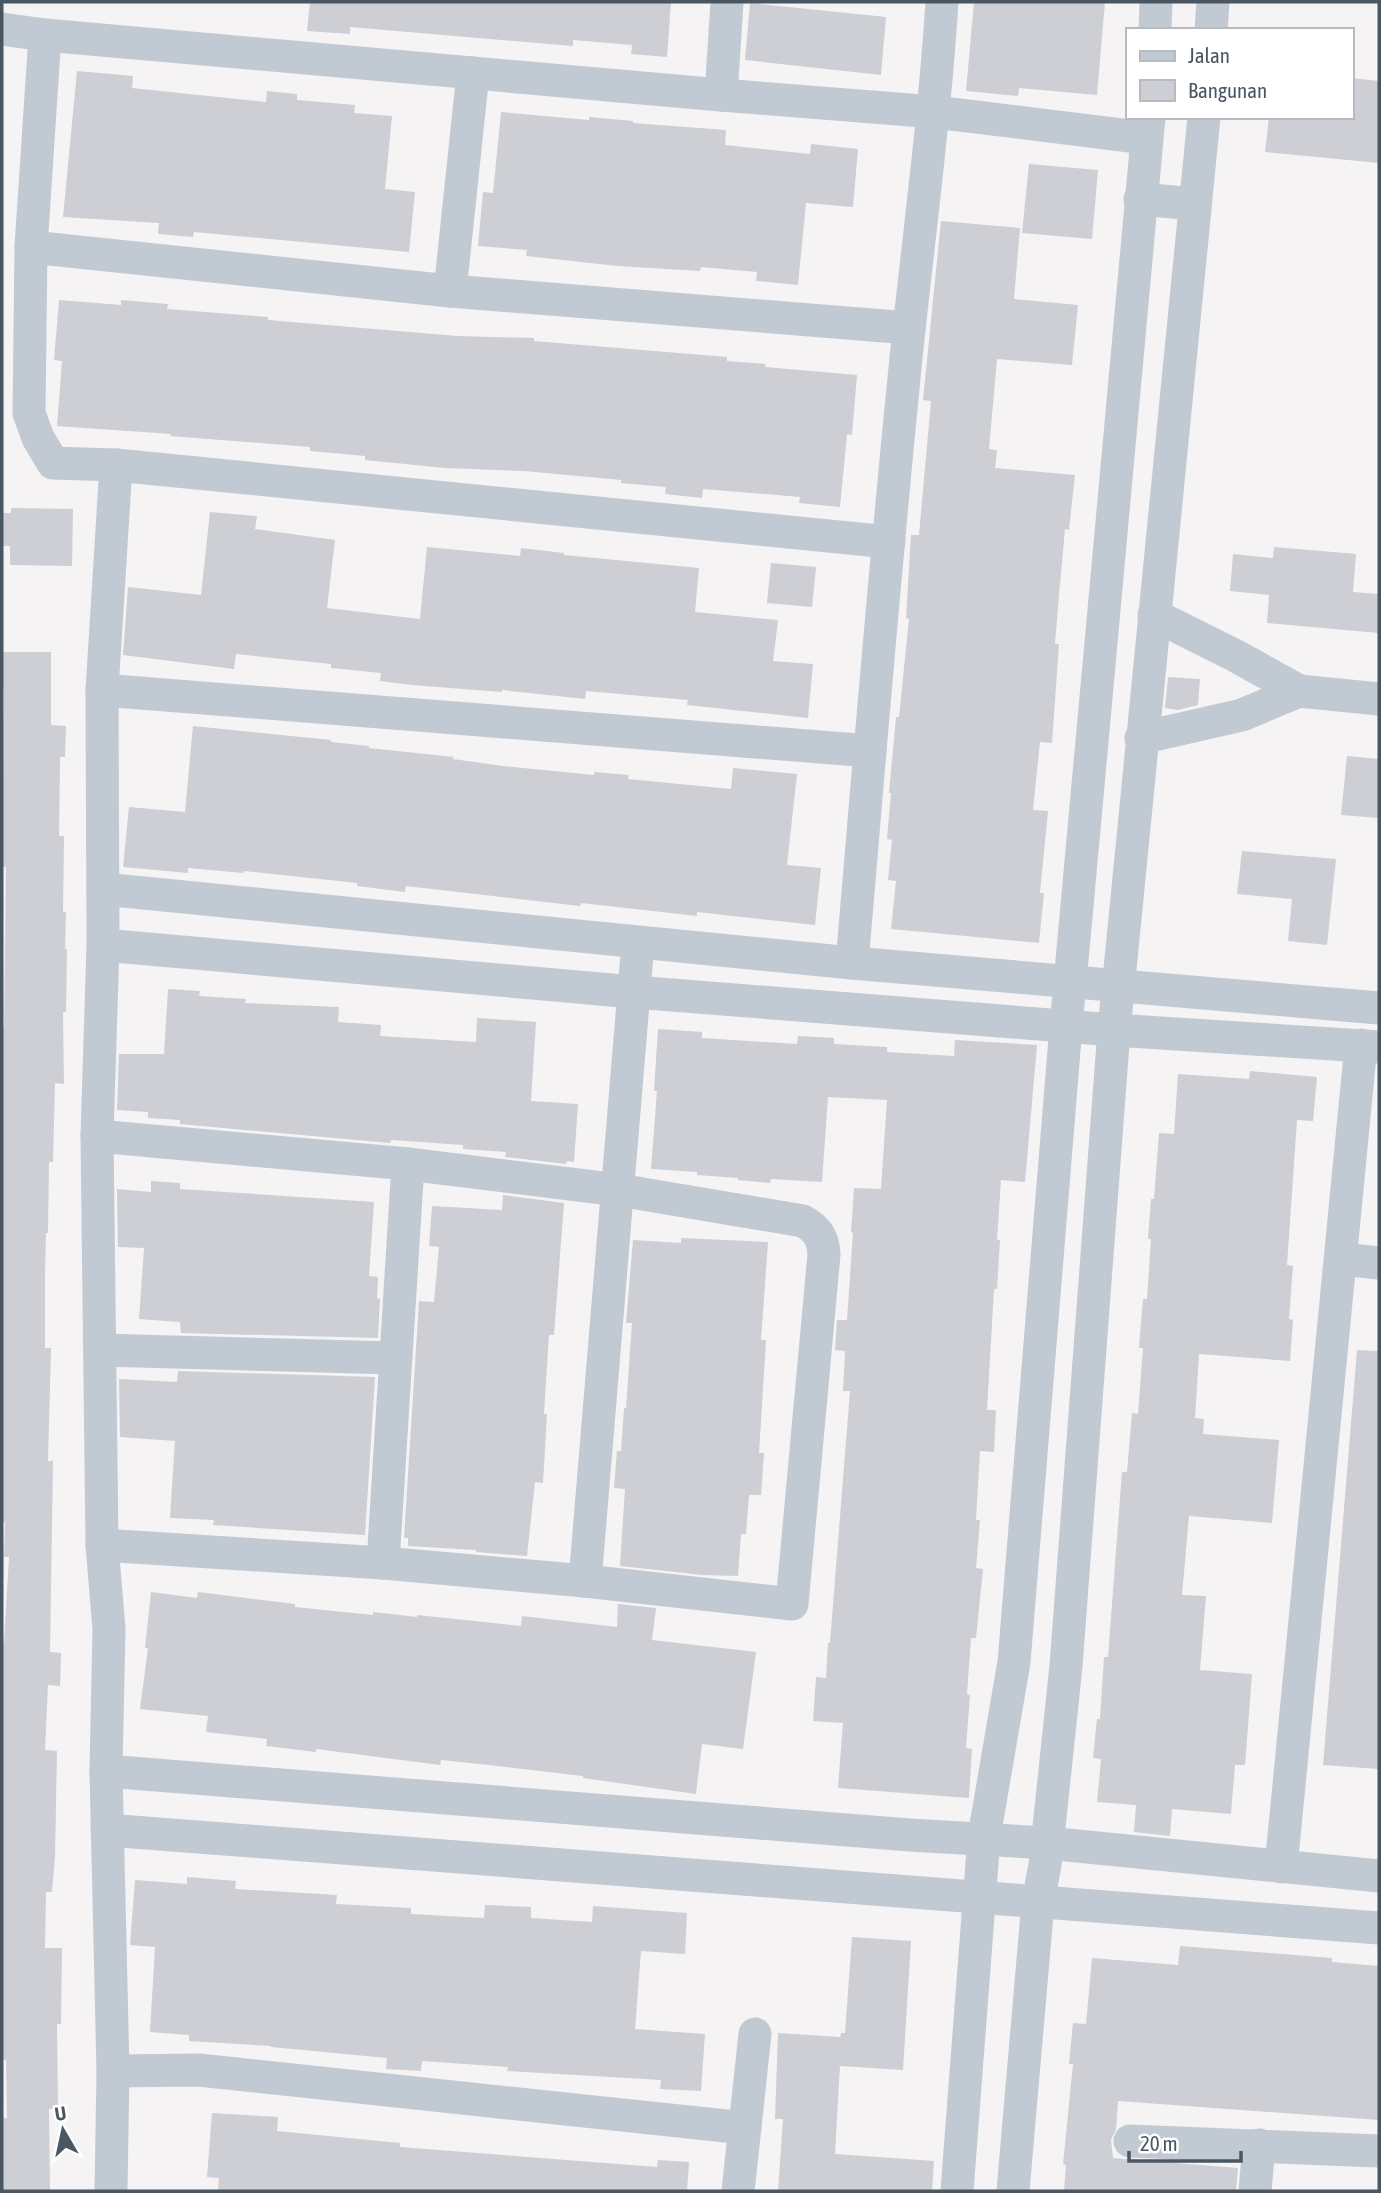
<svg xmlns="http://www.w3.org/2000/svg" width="1381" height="2193" font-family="'Asap Condensed',sans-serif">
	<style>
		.building { fill: #cdcfd5 }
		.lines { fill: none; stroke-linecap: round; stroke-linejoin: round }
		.street { stroke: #c1cad2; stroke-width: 33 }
	</style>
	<rect width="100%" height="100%" fill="#f5f3f3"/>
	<!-- building -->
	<g class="building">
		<path d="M310,2H671L667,57L631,54L632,45L573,40V46L350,27V34L307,31Z"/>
		<path d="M974,2H1105L1097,95L1019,88L1018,96L966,91Z"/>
		<path d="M750,3L886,17L881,75L745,60Z"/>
		<path d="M77,71L133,76L132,88L266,102L267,91L297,94V100L355,105L354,113L392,116L385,189L415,192L409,252L194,232L193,237L158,234L159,223L63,217Z"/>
		<path d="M1351,78L1379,81V163L1265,152L1269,117H1351Z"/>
		<path d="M501,112L589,120V117L633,121V123L726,130L725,145L810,154L811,144L858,149L853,207L806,203L798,285L756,281L757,272L701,267L700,271L618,266L526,256L527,250L478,246L483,192L493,193Z"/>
		<path d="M1029,164L1098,170L1092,239L1022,233Z"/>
		<path d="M941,221L1020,228L1014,299L1078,305L1072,365L997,359L989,449L997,450L995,468L1075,475L1069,530L1065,529L1059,595L1055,644H1059L1052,743L1040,742L1033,810L1048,811L1040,893H1044L1039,943L891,929L896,881L888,880L892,840L887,839L891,793H889L896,717H899L909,619L906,618L911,535H919L931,401L923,400Z"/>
		<path d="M59,300L121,305V300L168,304L167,309L268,317V320L457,336L534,338V341L727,357V361L766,364L765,367L857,375L852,435L847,434L840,507L799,503L800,497L703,489L702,498L665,494L666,487L621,483V480L524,471L445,468L365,460V456L310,451V447L170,436L171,434L57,426L62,361L54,360Z"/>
		<path d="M11,508L73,509L72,566L10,565V546H2V513H11Z"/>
		<path d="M210,512L257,516L255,529L335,540L327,608L420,619L427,547L520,556L521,548L564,553V555L699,568L695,612L778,620L773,661L813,664L808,718L687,705L688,700L586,691L585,699L502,690V692L412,685L380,681L381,673L331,668V664L236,654L234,669L123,655L128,587L201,595Z"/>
		<path d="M1274,547L1356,554L1353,592L1379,594V633L1267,623L1269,595L1230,591L1233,554L1273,558Z"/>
		<path d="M771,563L816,567L812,607L767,603Z"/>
		<path d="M2,652H51V725L66,726L65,757H60L59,836H64L63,912H66L65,949H67L66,1012H63L64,1084L55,1083L53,1162H49L48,1233H46L45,1273V1348H51L48,1461H53L50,1652L61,1653L60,1686L48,1685L45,1750L57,1751L55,1856L52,1892H46L45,1948H62L61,2024H57L58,2109H49L50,2191H2V2118H7L6,2060H2V1642L4,1643L9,1557H4L5,1522H2V1027L4,1028L6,867H2L4,689H2Z"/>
		<path d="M1168,677L1200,679L1198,705L1178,710L1165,708Z"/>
		<path d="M193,726L331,740V742L369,746V748L454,757L453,759L503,766L594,775V772L629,775L628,779L731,789L733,768L797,774L787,865L821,868L815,925L697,912V916L581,903L580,906L406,886L405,892L357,886V883L244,871L243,873L188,868V873L123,867L129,807L185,812Z"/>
		<path d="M1347,756L1379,759V818L1341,815Z"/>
		<path d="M1242,851L1336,859L1327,945L1288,941L1292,899L1237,894Z"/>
		<path d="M168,989L200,991L199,996L246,999L245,1003L339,1007L338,1022L381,1025L380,1036L476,1042L477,1018L536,1022L531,1101L578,1104L574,1162L567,1161L566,1164L505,1157L506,1152L463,1149V1145L391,1140L390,1143L180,1124V1120L148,1118V1112L117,1110L119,1054H164Z"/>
		<path d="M658,1029L702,1032V1038L797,1044L798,1036L834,1038V1044L887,1047V1052L954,1056L955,1040L1037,1045L1025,1182L1001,1180L997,1240H1000L997,1289H994L987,1410H996L994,1452L980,1451L976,1520H980L976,1568L983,1569L976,1638H971L967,1694L970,1695L966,1748L972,1749L969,1798L838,1788L843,1723L813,1721L816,1677L826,1678L828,1643H830L850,1391H843L845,1351L835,1350L837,1320H847L853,1233L851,1232L854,1188L881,1189L887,1100L828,1097L822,1182L771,1179L770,1183L738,1180V1178L697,1175V1172L651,1169L657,1091H654Z"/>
		<path d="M1250,1071L1317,1077L1313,1121L1297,1120L1287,1265L1293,1266L1289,1319L1293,1320L1290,1361L1199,1354L1195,1418L1204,1419L1203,1434L1279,1440L1272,1523L1189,1516L1182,1595L1206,1596L1200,1670L1252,1674L1245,1765H1235L1231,1814L1172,1809L1170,1836L1134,1832L1136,1805L1097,1802L1101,1759L1093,1758L1097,1719H1100L1104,1657H1108L1122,1472H1127L1132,1413L1138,1414L1143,1348H1139L1143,1299H1147L1151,1239H1148L1151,1199H1154L1159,1133L1174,1134L1178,1074L1249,1079Z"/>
		<path d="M151,1181L180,1183V1189L374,1202L369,1276L378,1277L377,1298L380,1299L378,1338L181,1333L180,1322L139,1319L144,1248L118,1247L117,1189L151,1192Z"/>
		<path d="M503,1195L564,1203L554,1335H549L544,1414H547L543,1483L535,1482L527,1556L476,1552V1550L408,1546V1538H404L419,1301L434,1302L439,1247L429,1246L432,1206L502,1210Z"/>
		<path d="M681,1238L768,1242L761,1340H766L759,1453H764L761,1495H749L746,1534H741L738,1576L703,1575L620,1566L625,1489L614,1488L617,1451H621L624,1408H626L632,1323H626L633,1240L681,1243Z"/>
		<path d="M1357,1350L1379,1351V1769L1323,1765Z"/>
		<path d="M178,1371L375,1377L365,1535L213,1525L214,1520L170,1518L175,1441L120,1437L119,1379L177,1382Z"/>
		<path d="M151,1592L197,1598L198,1592L295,1604V1607L373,1615V1612L417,1617V1615L521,1626L522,1616L617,1627L618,1604L656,1608L652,1640L756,1652L743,1749L702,1744L696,1794L583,1778V1776L480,1764L441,1760L440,1765L316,1749V1752L266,1746L267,1739L206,1732L208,1716L140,1709L148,1648H145Z"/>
		<path d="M187,1877L236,1881L235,1889L337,1895L336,1904L411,1908V1914L484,1918L485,1905L531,1907V1918L592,1922L593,1906L687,1913L685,1954L641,1951L635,2029L705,2034L701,2091L660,2089L661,2080L507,2071L508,2067L422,2061L421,2071L386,2069L387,2058L271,2047V2046L189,2041V2035L150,2032L155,1947L130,1945L135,1880L187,1884Z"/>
		<path d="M852,1937L911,1941L903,2070L840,2066L835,2154L934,2161L932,2191H778L783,2119H775L778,2033L840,2037L841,2033H845Z"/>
		<path d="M1180,1946L1332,1958V1962L1379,1966V2120L1118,2101L1116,2129L1111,2140L1113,2158L1238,2168L1236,2191H1064L1066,2165L1063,2164L1073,2064H1069L1073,2023L1086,2024L1092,1958L1178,1965Z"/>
		<path d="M212,2113L278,2117L277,2131L400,2143V2147L657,2167L658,2160L689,2162L687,2191H218L219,2178L207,2177Z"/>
	</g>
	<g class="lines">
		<!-- street -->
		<g class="street">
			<path d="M2,29L45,35L721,95L935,112L1146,138"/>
			<path d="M1155,30L1156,2"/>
			<path d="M1211,30L1213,2"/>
			<path d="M45,35L31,247L29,413L38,438L53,463L116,465L889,542"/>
			<path d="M721,95L727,2"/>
			<path d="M1140,199L1195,204"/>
			<path d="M31,247L450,291L909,328"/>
			<path d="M450,291L473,73"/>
			<path d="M102,690L870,751"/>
			<path d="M1299,691L1379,699"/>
			<path d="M1141,738L1242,715L1299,691L1236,656L1154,615"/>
			<path d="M103,889L852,963L1379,1008"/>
			<path d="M103,945L634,992L1114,1030L1379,1047"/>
			<path d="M852,963C870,752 887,540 909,329C921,220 935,111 942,2"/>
			<path d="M97,1136L408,1164L619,1190L803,1221C817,1229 823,1237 824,1254L792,1604L585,1581L383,1563L102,1545"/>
			<path d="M1341,1259L1379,1263"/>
			<path d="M100,1350L396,1358"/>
			<path d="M383,1563L408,1164"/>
			<path d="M585,1581L638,943"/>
			<path d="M106,1771L910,1835L1047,1843L1379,1876"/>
			<path d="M107,1830L1379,1928"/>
			<path d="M1281,1867L1361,1045"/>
			<path d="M113,2071L199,2070L745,2128"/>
			<path d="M1130,2141L1379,2151"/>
			<path d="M111,2191L113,2071L106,1771L109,1629L102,1545L97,1136L103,945L102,690L116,465"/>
			<path d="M738,2191L755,2034"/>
			<path d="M957,2191L984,1837L1014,1662L1066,1026L1149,117"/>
			<path d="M1013,2191L1038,1902L1045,1865L1066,1666L1114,1030L1204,117"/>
			<path d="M1255,2191L1259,2145"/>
		</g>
	</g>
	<!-- border -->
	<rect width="1381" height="2193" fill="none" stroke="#4a5661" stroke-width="7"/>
	<!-- legend -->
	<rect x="1126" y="28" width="228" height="91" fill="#ffffff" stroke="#b7bbc0" stroke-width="2"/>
	<rect x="1140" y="51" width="35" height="10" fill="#c1cad2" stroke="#b7bbc0" stroke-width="2"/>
	<text x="1188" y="63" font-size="21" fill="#4a5661">Jalan</text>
	<rect x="1140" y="80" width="35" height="21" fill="#cdcfd5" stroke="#b7bbc0" stroke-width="2"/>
	<text x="1188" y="98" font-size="21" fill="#4a5661">Bangunan</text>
	<!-- north arrow -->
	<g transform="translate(63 2130) rotate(351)" stroke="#ffffff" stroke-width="5" paint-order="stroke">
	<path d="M0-5L12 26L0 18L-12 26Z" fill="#4a5661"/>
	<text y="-10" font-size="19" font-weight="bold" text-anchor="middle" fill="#4a5661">U</text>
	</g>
	<!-- scale -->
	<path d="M1129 2151v10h112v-10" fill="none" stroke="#4a5661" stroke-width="3.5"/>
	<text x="1140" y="2151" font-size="21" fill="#4a5661" stroke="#ffffff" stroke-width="5" paint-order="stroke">20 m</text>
</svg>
